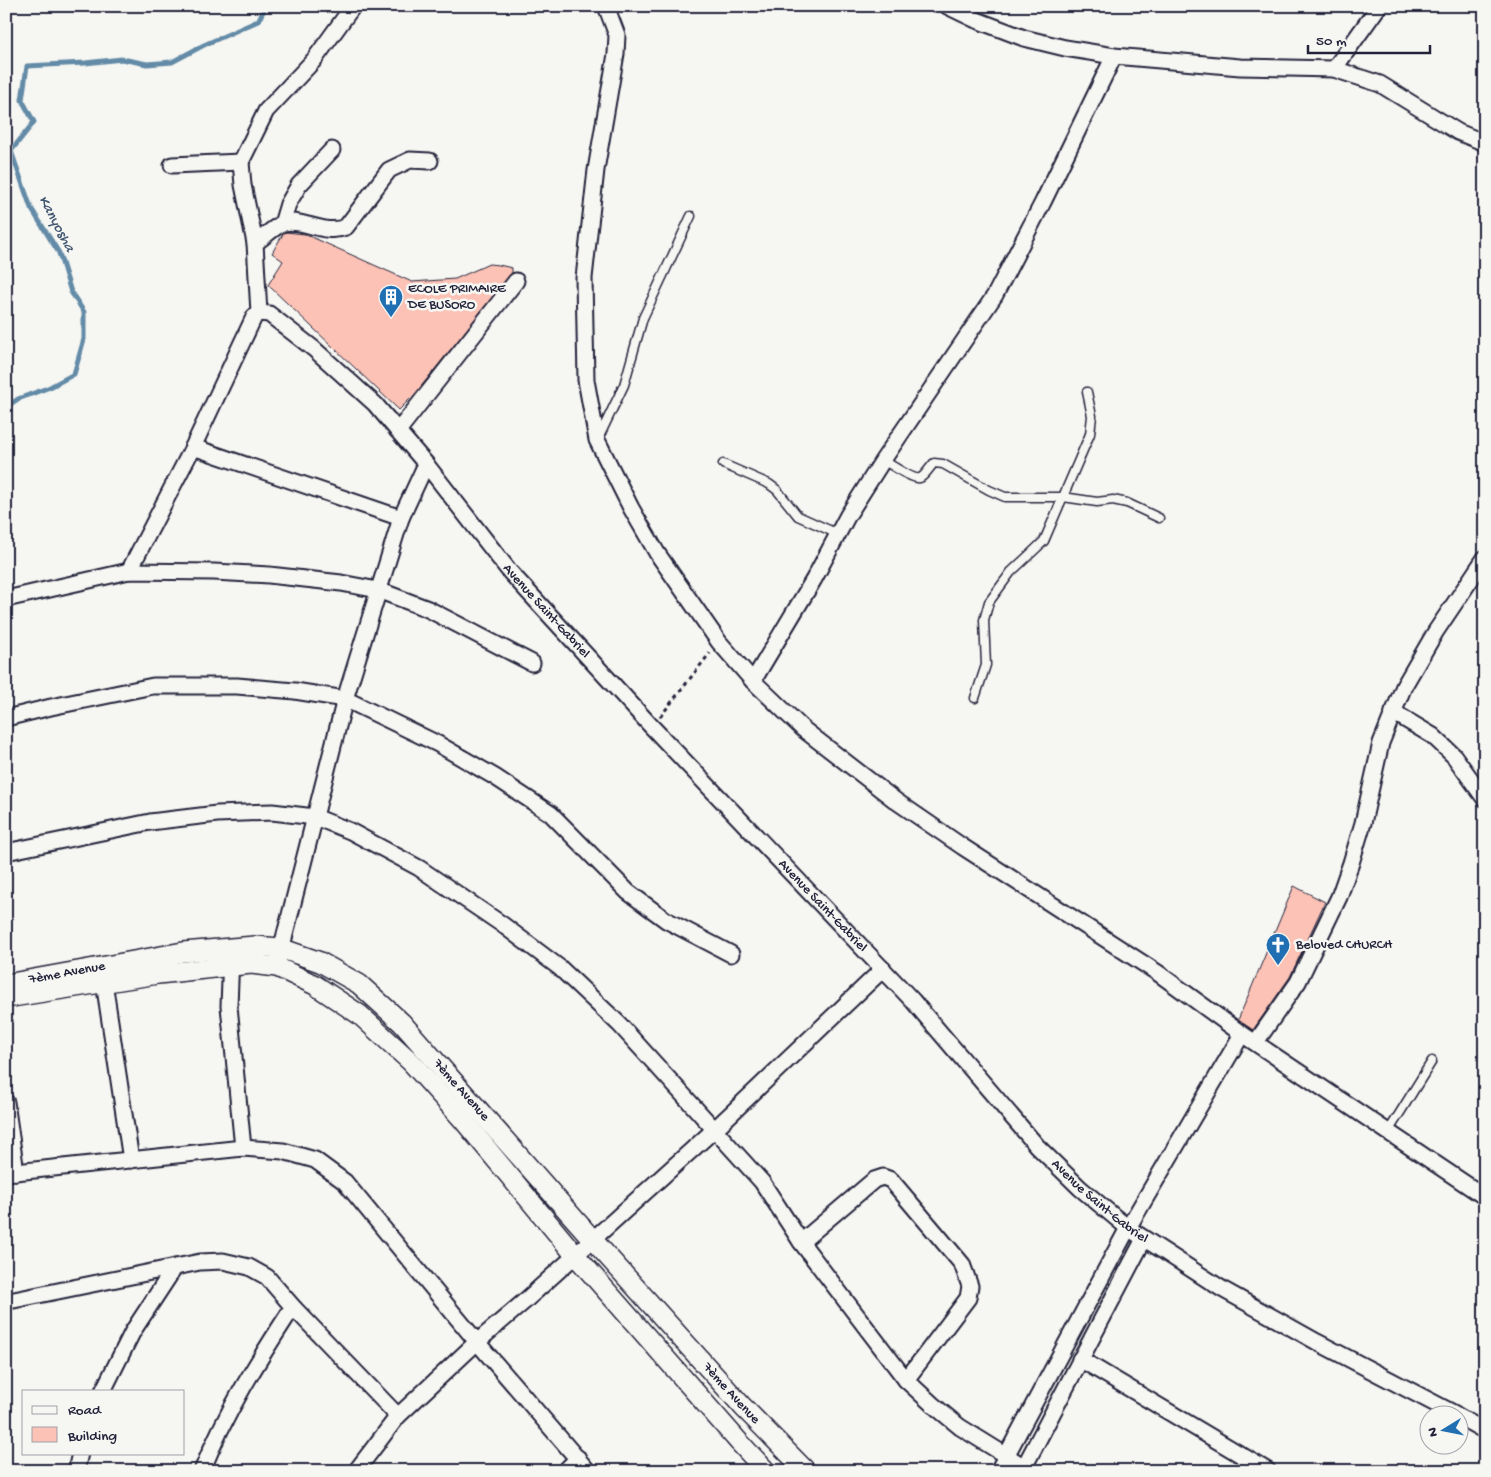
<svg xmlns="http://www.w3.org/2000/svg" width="1491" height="1477" font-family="'Gochi Hand',sans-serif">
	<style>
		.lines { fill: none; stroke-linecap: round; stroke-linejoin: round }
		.stream { stroke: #638ba7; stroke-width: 5 }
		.building { fill: #fcc2b5; stroke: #22223b }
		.service-casing { stroke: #22223b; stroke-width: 11 }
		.minor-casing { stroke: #22223b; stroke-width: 19 }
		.tertiary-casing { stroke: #22223b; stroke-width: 22 }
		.path { stroke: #22223b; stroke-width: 3; stroke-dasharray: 4 4; stroke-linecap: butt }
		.service { stroke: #f6f6f2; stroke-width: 8 }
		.minor { stroke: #f6f6f2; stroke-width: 15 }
		.tertiary { stroke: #f6f6f2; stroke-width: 19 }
		.labels { text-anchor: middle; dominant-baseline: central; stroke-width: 5; stroke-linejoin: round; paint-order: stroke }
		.poi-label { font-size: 14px; fill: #22223b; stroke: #f6f6f2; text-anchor: start }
		.street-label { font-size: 14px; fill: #22223b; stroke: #f6f6f2 }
		.water-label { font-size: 15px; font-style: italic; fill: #425771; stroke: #f6f6f2 }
	</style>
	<rect width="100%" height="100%" fill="#f6f6f2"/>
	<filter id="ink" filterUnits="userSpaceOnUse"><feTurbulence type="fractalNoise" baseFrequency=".02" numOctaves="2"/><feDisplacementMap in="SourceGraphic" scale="10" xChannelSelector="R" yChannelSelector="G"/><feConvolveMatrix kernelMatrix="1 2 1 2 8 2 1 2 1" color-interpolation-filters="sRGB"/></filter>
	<g filter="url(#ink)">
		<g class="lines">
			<!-- stream -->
			<path class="stream" d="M6,407L18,399L50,387L74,374L84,339V312L71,292L59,253L31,208L11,151L34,122L22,100L27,66L85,63L122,59L147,64L172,62L204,45L258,21L266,6"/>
		</g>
		<!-- building -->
		<g class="building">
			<path d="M286,232L305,234L412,282L455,279L489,264L499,265L512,268V273L415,394L399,410L268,285L283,261L272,253L283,234Z"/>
			<path d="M1294,886L1325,902L1290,977L1253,1030L1238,1020Z"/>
		</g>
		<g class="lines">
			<defs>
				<g id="service">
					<path d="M598,439L624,385L643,318L691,216"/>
					<path d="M883,460C890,464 913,480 920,478C925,476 930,467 934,463L943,464L989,490L1005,497H1063L1097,502L1113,500L1127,503L1159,518"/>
					<path d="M723,464L769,484L777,490L798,516L838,534"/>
					<path d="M975,698L986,665L984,620L989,602L1011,572L1044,541L1090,434L1092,416L1087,392"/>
					<path d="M1388,1132L1432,1061"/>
				</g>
				<g id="minor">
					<path d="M606,6L617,35L616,54L596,170L584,278L586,380L597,440L631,508L657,553L719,642L753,681L803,729L896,801L963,847L1158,973L1242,1034L1485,1197"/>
					<path d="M947,6L974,19L1024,38L1065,48L1114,56L1240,67L1334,69L1380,84L1458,132L1485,143"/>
					<path d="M1334,69L1379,6"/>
					<path d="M172,165L241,162"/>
					<path d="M282,224L288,204L299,185L332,150"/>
					<path d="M255,243C263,238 276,225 284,223C304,218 323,236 346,227L389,170L410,160L430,161"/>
					<path id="s1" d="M259,313L269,314L314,349L375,404L426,464L510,572L652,727L913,1001L1037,1146L1080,1188L1128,1228L1222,1289L1317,1342L1455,1414"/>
					<path d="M259,313L255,243L243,185L241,162L266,111L314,60L353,6"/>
					<path d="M398,431L516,281"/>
					<path d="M193,447L401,518"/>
					<path d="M129,571L193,447L254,317L259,313"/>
					<path d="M6,599L129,571L214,572L269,575L341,583L378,590L428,609L532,663"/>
					<path d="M753,681L814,579L848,515L883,460L995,295L1043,202L1114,56"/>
					<path d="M1393,712L1433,736L1454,756L1485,799"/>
					<path d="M6,718L51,707L153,686H237L295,691L345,699L438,744L495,777L551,814L628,892L666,920L731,954"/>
					<path d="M6,852L150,822L217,814L272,812L315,817L350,831L419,868L503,925L560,968L619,1024L762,1182L801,1242L906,1380L932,1404L960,1427L1031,1471"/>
					<path d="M231,956L229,1006L243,1148"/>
					<path d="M279,958L345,699L401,518L426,464"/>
					<path d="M104,982L131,1160"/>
					<path d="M1256,1042L1298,982L1339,897L1351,863L1363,823L1381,743L1404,686L1436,631L1485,558"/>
					<path d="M6,1102L16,1172"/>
					<path d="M6,1173L243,1148L283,1151L315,1160L345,1182L477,1342L588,1471"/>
					<path d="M801,1242L874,1180L883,1177L891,1180L962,1264L970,1286L968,1298L906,1380"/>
					<path d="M14,1300L200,1262L223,1261L249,1267L267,1277L293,1307L398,1416"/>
					<path d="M1080,1359L1268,1471"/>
					<path d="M103,1391L133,1331L175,1267"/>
					<path d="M1458,1416L1485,1431"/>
					<path d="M76,1471L80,1453"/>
					<path d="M202,1471C225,1413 259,1359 293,1307"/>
					<path d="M356,1471L398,1416L477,1342L526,1300L715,1129L883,969"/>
					<path d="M565,1471L578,1458"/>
					<path d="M998,1471L1128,1228L1242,1034"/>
					<path d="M1022,1471L1144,1239"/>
				</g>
				<g id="tertiary">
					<path id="s2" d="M6,984L183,952L255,946L280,948L320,962L359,984L402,1023L593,1240L743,1407L806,1471"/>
					<path d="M6,998L158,974L251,964L277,967L315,985L360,1015L411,1062L464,1121L575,1255L739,1442L766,1471"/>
				</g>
			</defs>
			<!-- service casing -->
			<use href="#service" class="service-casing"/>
			<!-- minor casing -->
			<use href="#minor" class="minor-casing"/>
			<!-- tertiary casing -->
			<use href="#tertiary" class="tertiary-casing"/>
			<!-- path -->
			<path class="path" d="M660,717L710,653"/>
			<!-- service -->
			<use href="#service" class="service"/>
			<!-- minor -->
			<use href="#minor" class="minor"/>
			<!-- tertiary -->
			<use href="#tertiary" class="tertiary"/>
		</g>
	</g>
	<!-- icons -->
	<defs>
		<symbol id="building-pin" viewBox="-11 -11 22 30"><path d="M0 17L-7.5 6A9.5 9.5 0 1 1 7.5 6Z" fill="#1f6fb2" stroke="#f6f6f2"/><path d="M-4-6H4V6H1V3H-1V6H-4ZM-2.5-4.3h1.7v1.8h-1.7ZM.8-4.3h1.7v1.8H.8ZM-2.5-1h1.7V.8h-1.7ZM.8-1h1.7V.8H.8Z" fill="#fff"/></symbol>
		<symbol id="church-pin" viewBox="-11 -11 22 30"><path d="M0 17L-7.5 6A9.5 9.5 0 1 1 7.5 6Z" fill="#1f6fb2" stroke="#f6f6f2"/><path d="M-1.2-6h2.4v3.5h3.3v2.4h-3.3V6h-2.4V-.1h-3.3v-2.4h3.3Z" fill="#fff"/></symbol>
	</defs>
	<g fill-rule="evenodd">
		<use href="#building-pin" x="377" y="283" width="28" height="38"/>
		<use href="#church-pin" x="1264" y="931" width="28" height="38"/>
	</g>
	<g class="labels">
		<!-- poi labels -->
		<g class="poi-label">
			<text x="408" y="289">ECOLE PRIMAIRE<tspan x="408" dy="16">DE BUSORO</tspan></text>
			<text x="1296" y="945">Beloved CHURCH</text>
		</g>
		<!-- street labels -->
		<g class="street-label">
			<text stroke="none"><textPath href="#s1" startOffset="418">Avenue Saint-Gabriel</textPath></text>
			<text stroke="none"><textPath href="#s1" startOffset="822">Avenue Saint-Gabriel</textPath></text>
			<text stroke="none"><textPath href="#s2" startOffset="62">7ème Avenue</textPath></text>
			<text stroke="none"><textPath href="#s2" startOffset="512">7ème Avenue</textPath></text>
			<text stroke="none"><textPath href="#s1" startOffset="1228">Avenue Saint-Gabriel</textPath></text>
			<text stroke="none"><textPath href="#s2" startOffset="918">7ème Avenue</textPath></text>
		</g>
		<!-- water labels -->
		<g class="water-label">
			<text transform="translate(56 224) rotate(62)">Kanyosha</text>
		</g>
	</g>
	<!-- margin -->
	<rect width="1491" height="1477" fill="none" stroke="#f6f6f2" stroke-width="25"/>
	<rect x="12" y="12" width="1466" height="1452" fill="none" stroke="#22223b" stroke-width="2" filter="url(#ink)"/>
	<!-- legend -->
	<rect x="22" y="1390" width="162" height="65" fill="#f6f6f2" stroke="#a1a1a9"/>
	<rect x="32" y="1406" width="25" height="8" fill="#f6f6f2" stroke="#a1a1a9"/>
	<text x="68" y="1414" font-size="15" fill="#22223b">Road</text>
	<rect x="32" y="1427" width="25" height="15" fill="#fcc2b5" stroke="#a1a1a9"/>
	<text x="68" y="1440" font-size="15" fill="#22223b">Building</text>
	<!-- north arrow -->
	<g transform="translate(1444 1430) rotate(260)"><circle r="24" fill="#f6f6f2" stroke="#a1a1a9"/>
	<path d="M0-4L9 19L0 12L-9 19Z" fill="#1f6fb2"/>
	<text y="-8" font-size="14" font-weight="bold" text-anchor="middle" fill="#22223b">N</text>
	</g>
	<!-- scale -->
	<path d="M1308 45v8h122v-8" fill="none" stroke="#22223b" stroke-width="2.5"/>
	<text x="1316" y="45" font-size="15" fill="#22223b" stroke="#f6f6f2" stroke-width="4" paint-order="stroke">50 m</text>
</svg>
